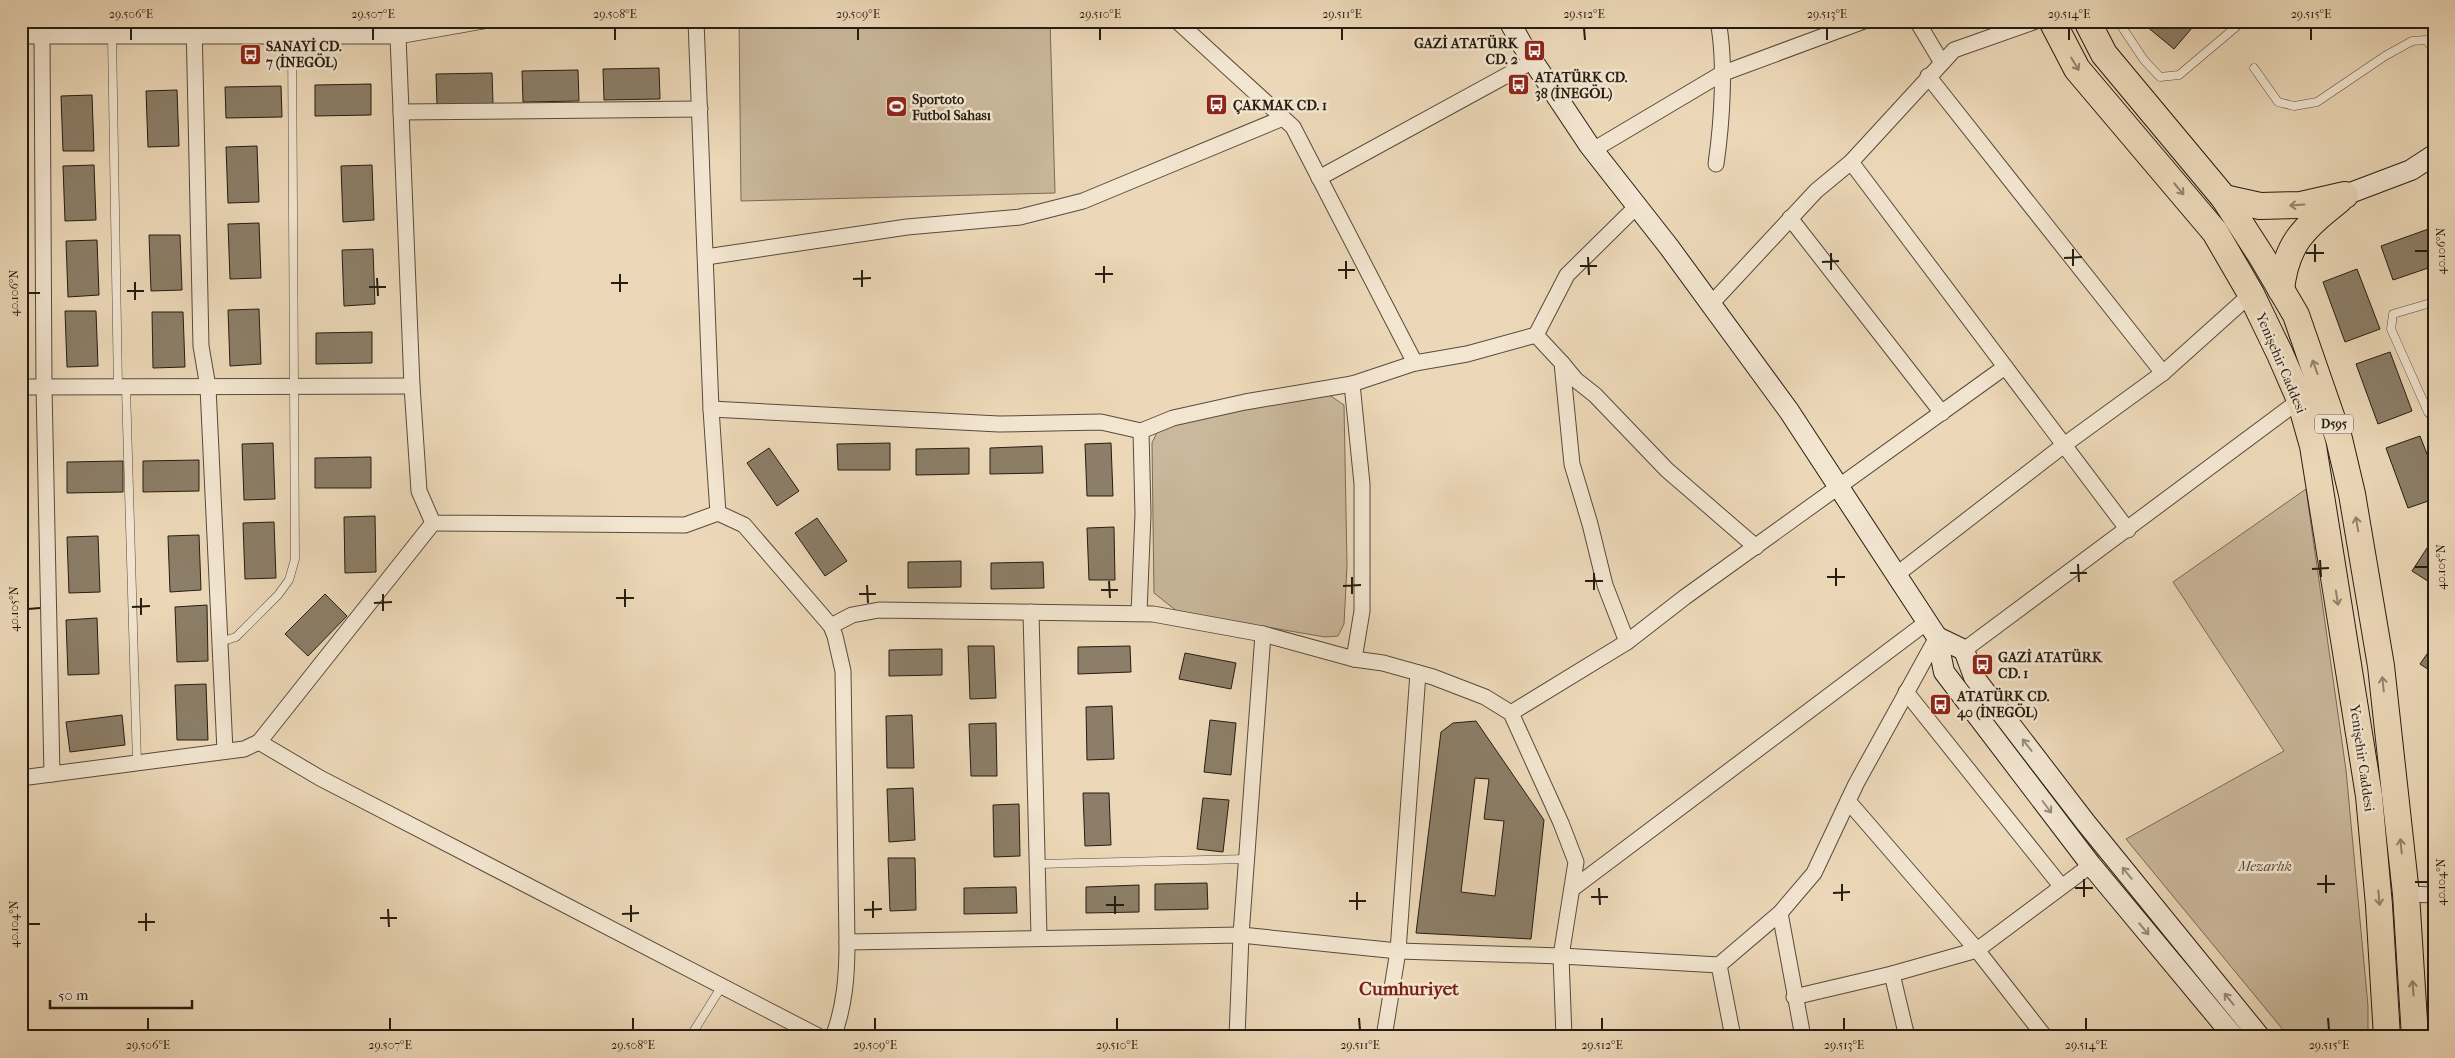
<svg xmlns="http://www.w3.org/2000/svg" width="2455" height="1058" font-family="'IM FELL French Canon',serif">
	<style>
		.green { fill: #cab89c; stroke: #786a57 }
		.building { fill: #8c7e68; stroke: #251c12; fill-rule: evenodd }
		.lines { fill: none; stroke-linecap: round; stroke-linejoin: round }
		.lane-casing { stroke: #574b3c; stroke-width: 9 }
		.street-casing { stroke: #574b3c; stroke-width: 17 }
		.secondary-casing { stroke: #251c12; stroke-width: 22 }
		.highway-casing { stroke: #251c12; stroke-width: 28 }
		.lane { stroke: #f3e6d1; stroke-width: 8 }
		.street { stroke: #f3e6d1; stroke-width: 15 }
		.secondary { stroke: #f3e6d1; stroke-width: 20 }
		.highway { stroke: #ecd8b8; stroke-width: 26 }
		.oneway { stroke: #92836d }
		.oneway2 { stroke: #968b7b }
		.ticks { fill: none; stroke: #251c12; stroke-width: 2 }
		.labels { text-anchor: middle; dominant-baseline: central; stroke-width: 5; stroke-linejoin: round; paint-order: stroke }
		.shield { fill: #f3e6d1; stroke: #63594b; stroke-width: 1 }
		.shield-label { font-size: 12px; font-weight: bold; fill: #251c12 }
		.poi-label { font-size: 14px; font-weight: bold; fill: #251c12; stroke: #f3e6d1; text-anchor: start }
		.street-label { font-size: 14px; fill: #251c12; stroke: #f3e6d1 }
		.park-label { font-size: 14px; font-style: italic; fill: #574b3b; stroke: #f3e6d1 }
		.district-label { font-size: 19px; font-weight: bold; fill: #7a1f14; stroke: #f3e6d1 }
		.neatline { fill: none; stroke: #251c12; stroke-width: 2 }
		.ticks-label { font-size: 12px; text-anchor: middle; fill: #251c12 }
	</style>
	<rect width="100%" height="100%" fill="#ecd8b8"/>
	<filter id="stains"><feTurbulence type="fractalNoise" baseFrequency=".004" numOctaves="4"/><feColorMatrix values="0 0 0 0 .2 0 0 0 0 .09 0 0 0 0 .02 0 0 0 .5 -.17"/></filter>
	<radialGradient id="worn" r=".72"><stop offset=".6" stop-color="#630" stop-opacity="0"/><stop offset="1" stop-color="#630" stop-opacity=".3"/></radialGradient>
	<!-- green -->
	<g class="green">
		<path d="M739,21H1050L1055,193L741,201Z"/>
		<path d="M1325,392L1344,405L1347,565L1344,624L1338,636L1325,637L1178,612L1154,593L1152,443L1159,428Z"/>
		<path d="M2306,489L2346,770L2368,1006V1037H2289L2126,839L2284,751L2173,582Z"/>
	</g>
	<!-- building -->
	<g class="building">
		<path d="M1527,21H1539L1529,26Z"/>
		<path d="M1944,21H1967L1962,25L1951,27Z"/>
		<path d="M2140,21H2184L2192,28L2174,49Z"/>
		<path d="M659,68L660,99L604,100L603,69Z"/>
		<path d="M578,70L579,101L523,102L522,71Z"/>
		<path d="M492,73L493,104L437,105L436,74Z"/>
		<path d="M371,84V115L315,116V85Z"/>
		<path d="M281,86L282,117L226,118L225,87Z"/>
		<path d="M177,90L179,146L148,147L146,91Z"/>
		<path d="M92,95L94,151H63L61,96Z"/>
		<path d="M257,146L259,202L228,203L226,147Z"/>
		<path d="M94,165L96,220L65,221L63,166Z"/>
		<path d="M372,165L374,220L343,222L341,166Z"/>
		<path d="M259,223L261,278L230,279L228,224Z"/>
		<path d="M2434,227V266L2393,280L2381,246Z"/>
		<path d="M149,235H180L182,290L151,291Z"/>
		<path d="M97,240L99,295L68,297L66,241Z"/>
		<path d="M373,249L375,304L344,306L342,250Z"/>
		<path d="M2357,269L2380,329L2345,342L2323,282Z"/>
		<path d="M259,309L261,364L230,366L228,310Z"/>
		<path d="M65,311H96L98,366L67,367Z"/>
		<path d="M152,312H183L185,367L153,368Z"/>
		<path d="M372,332V363L316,364V333Z"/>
		<path d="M2390,352L2412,411L2378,424L2356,364Z"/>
		<path d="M2420,436L2434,472V499L2408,508L2386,448Z"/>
		<path d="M273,443L275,499L244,500L242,444Z"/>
		<path d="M890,443V470H838L837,444Z"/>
		<path d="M1111,443L1113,496H1087L1085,444Z"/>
		<path d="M1042,446L1043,473L990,474V448Z"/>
		<path d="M769,448L799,491L777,506L747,463Z"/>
		<path d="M969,448V474L916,475V449Z"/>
		<path d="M371,457V488H315V458Z"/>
		<path d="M199,460V491L143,492V461Z"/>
		<path d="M123,461V492L67,493V462Z"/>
		<path d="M375,516L376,572L345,573L344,517Z"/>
		<path d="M817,518L847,561L825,576L795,533Z"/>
		<path d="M274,522L276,578L245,579L243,523Z"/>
		<path d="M1114,527L1115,580H1089L1087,528Z"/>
		<path d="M199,535L201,590L170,592L168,536Z"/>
		<path d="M98,536L100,592L69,593L67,537Z"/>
		<path d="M2429,545L2434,548V585L2412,571Z"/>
		<path d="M961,561V587L908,588V562Z"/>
		<path d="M1043,562L1044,588L991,589V563Z"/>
		<path d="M325,594L347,616L308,656L285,634Z"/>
		<path d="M207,605L208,661L177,662L175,607Z"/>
		<path d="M97,618L99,674L68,675L66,620Z"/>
		<path d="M2434,644V673L2420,664Z"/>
		<path d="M968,646H994L996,698L970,699Z"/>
		<path d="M1130,646L1131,672L1078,674V647Z"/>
		<path d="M942,649V675L889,676V650Z"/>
		<path d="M1185,653L1236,663L1231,689L1179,679Z"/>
		<path d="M206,684L208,740H177L175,685Z"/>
		<path d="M1112,706L1114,759L1087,760L1086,707Z"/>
		<path d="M122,715L125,745L70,752L66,722Z"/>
		<path d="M912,715L914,768H887L886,716Z"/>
		<path d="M1210,720L1236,723L1231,775L1204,772Z"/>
		<path d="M1476,721L1544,820L1531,939L1416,933L1441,732L1453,723ZM1475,778L1489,779L1484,819L1504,821L1495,896L1461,892Z"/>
		<path d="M996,723L997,776H971L969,724Z"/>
		<path d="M913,788L915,840L889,842L887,789Z"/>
		<path d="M1083,793H1109L1111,845L1085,846Z"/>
		<path d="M1203,798L1229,800L1223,852L1197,849Z"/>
		<path d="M1019,804L1020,856L994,857L993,805Z"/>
		<path d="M888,858H915L916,910L890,911Z"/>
		<path d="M1207,883L1208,909L1155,910V884Z"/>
		<path d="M1139,885V912L1086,913V887Z"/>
		<path d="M1016,887L1017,913L964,914V888Z"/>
	</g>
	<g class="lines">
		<defs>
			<g id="lane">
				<path d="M2118,21L2144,60L2160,77L2179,75L2243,21"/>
				<path d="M112,36L118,388"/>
				<path d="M2254,68L2278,102L2294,106L2317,102L2385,56L2412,41L2426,40L2434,49"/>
				<path d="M2434,302L2393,314L2391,329L2428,412L2434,419"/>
				<path d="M126,388L137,763"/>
				<path d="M220,642L236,637L278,595L289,580L295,559L292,36"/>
				<path d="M1038,864L1247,859"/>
				<path d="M690,1037L722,986"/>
			</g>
			<g id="street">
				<path d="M194,21L201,346L208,387L225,751"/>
				<path d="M399,21L398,36L412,386L419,491L433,523L685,525L718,513L744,525L831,626L835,636L843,671L847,942C847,974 845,1006 833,1037"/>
				<path d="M696,21L711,409L718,513"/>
				<path d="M1177,21L1293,127L1415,363"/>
				<path d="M1917,21L1942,63"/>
				<path d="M21,36H398L483,21"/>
				<path d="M42,36L44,387L52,774"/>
				<path d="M1928,76L2163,373"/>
				<path d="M401,112L700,109"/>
				<path d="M1593,150L1721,74L1864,21"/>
				<path d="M1851,162L2128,530"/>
				<path d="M1716,164C1722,122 1726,62 1718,21"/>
				<path d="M1319,178L1533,61"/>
				<path d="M1790,218L1942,413"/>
				<path d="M706,257L907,227L1020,217L1083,201L1283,118"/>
				<path d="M1711,304L1816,191L1851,162L1954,50L2036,21"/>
				<path d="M1536,335L1562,363L1572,464L1590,524L1605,585L1627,642"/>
				<path d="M1562,363L1576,380L1595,395L1667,470L1756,547"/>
				<path d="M1352,384L1362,484V611L1354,659"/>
				<path d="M21,387L412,386"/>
				<path d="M711,409L999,424L1101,422L1141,431"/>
				<path d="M1896,575L2064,445L2163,373L2251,294"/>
				<path d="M1031,612L1039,937"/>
				<path d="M1139,613L1143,514L1141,431L1173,418L1245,402L1352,384L1415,363L1467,354L1536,335L1567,275L1637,206"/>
				<path d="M831,626L852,615L879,610L1153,614L1263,634L1354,659L1383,663L1433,677L1485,697L1511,713L1561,823L1576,862L1561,956L1564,1037"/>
				<path d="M1964,650L2300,400"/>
				<path d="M1906,692L2061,886"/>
				<path d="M1511,713L1627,642L1685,597L2005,367"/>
				<path d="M259,742L320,778L820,1037"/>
				<path d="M21,778L244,749L259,742L433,523"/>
				<path d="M1848,801L1977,950L2045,1037"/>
				<path d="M1572,889L1927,622"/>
				<path d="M2406,894L2434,895"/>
				<path d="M1780,913L1803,1037"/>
				<path d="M847,942L1241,935L1398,951L1561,956L1719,965L1780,913L1814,873L1856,784L1937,637"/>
				<path d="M1719,965L1733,1037"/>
				<path d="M1892,974L1907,1037"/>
				<path d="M1794,997L1892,974L1977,950L2091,865"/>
				<path d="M1237,1037L1241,935L1263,634"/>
				<path d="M1384,1037L1398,951L1418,673"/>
			</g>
			<g id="secondary">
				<path d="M1509,21L1523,46L1589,145L1669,247L1789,411L1937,637L1944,672L2091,865L2234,1037"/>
				<path d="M2345,195L2411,170L2434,155"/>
				<path d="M1937,637L1964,650L1974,677L2086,823L2260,1037"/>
			</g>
			<g id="highway">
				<path d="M2052,21L2077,69L2215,232L2251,294L2280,354L2300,400L2313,446L2369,796L2379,905L2387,1037"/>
				<path d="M2087,21L2104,54L2224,198L2262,257L2296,315L2339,439L2352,494L2381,666L2406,894L2415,1037"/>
				<path d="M2224,198L2260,206L2301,205L2345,195"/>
				<path d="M2281,290C2286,243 2304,228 2339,200"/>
			</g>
		</defs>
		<!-- lane casing -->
		<use href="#lane" class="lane-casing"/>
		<!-- street casing -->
		<use href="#street" class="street-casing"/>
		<!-- secondary casing -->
		<use href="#secondary" class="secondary-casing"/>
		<!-- highway casing -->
		<use href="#highway" class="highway-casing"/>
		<!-- lane -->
		<use href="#lane" class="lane"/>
		<!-- street -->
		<use href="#street" class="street"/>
		<!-- secondary -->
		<use href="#secondary" class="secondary"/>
		<!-- highway -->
		<use href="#highway" class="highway"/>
	</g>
	<!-- one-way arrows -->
	<defs><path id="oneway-shaft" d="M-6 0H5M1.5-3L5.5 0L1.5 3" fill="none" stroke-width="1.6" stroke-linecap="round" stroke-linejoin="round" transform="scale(1.25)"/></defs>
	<g class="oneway">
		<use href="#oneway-shaft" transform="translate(2075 64) rotate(59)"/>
		<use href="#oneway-shaft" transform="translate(2179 189) rotate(50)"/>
		<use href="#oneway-shaft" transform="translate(2297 205) rotate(176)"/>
		<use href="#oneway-shaft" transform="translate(2315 367) rotate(-110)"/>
		<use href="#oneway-shaft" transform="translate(2357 524) rotate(-100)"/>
		<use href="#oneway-shaft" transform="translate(2337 598) rotate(81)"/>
		<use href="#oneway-shaft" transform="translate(2383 684) rotate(-96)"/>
		<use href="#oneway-shaft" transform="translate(2401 846) rotate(-96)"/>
		<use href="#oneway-shaft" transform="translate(2379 898) rotate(85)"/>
		<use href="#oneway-shaft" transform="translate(2413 988) rotate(-94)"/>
	</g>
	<g class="oneway2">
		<use href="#oneway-shaft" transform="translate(2027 745) rotate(-128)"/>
		<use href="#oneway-shaft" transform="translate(2047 807) rotate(53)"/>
		<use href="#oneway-shaft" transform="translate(2127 873) rotate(-129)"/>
		<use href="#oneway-shaft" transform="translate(2144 929) rotate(50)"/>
		<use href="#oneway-shaft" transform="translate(2229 999) rotate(-129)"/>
	</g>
	<!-- ticks -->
	<path class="ticks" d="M131,28V40M373,28V40M615,28V40M858,28V40M1100,28V40M1342,28V40M1584,28L1585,40M1827,28V40M2069,28V40M2311,28V40M2315,244V262M2073,249V266M2415,251H2428M1831,253V270M2306,253H2324M1588,257L1589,275M2064,258L2082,257M1346,261V279M1822,262L1839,261M1104,266V283M1580,266H1597M862,270V287M1338,270H1355M620,274V292M1095,274H1113M377,278L378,296M853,279L871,278M135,282V300M611,283H628M369,287H386M127,291H144M28,293H40M2320,560L2321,577M2078,564L2079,582M2415,567H2428M1836,568V586M2312,569L2329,568M1594,573V590M2070,573H2087M1352,577V594M1827,577H1845M1109,581L1110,598M1585,581H1603M867,585L868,603M1343,586L1361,585M625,589V607M1101,590H1118M383,594V611M859,594H876M141,598V615M616,598H634M374,603L392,602M132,607L150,606M28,609L40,608M2326,875V893M2084,879V897M2415,882H2428M1842,884V901M2317,884H2335M1599,888L1600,905M2075,888H2093M1357,892V910M1833,893L1850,892M1115,896V914M1591,897H1608M873,901V918M1349,901H1366M631,905V922M1106,905H1124M388,909L389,927M864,910L882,909M146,913V931M622,914L639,913M380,918H397M138,922H155M28,924H40M148,1018V1030M390,1018V1030M633,1018V1030M875,1018V1030M1117,1018V1030M1359,1018L1360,1030M1602,1018V1030M1844,1018V1030M2086,1018V1030M2328,1018L2329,1030"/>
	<!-- icons -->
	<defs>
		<symbol id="bus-square" viewBox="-11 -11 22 22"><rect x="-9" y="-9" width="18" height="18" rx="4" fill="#8f2418" stroke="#f3e6d1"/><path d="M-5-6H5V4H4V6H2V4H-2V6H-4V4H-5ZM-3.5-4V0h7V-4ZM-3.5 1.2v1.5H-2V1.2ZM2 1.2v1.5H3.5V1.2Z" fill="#fff"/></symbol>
		<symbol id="stadium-square" viewBox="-11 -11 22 22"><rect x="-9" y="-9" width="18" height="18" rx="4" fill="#8f2418" stroke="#f3e6d1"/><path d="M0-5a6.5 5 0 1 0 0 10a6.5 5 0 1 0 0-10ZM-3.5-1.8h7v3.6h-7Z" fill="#fff"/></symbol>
	</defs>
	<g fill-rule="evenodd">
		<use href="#bus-square" x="1522" y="38" width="25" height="25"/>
		<use href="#bus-square" x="238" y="42" width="25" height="25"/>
		<use href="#bus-square" x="1506" y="72" width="25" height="25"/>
		<use href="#bus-square" x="1204" y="92" width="25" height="25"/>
		<use href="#stadium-square" x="884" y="94" width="25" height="25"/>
		<use href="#bus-square" x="1970" y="652" width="25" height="25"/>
		<use href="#bus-square" x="1928" y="692" width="25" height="25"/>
	</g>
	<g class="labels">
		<!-- shield labels -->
		<rect class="shield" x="2315" y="414.5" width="38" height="19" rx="4"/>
		<g class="shield-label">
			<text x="2334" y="424">D595</text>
		</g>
		<!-- poi labels -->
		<g class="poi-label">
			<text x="1518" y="43" text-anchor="end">GAZİ ATATÜRK<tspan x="1518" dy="16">CD. 2</tspan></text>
			<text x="266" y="46">SANAYİ CD.<tspan x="266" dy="16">7 (İNEGÖL)</tspan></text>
			<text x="1535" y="77">ATATÜRK CD.<tspan x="1535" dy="16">38 (İNEGÖL)</tspan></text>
			<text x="912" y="99">Sportoto<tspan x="912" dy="16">Futbol Sahası</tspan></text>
			<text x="1233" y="105">ÇAKMAK CD. 1</text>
			<text x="1998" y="657">GAZİ ATATÜRK<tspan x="1998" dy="16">CD. 1</tspan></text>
			<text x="1957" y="696">ATATÜRK CD.<tspan x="1957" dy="16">40 (İNEGÖL)</tspan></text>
		</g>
		<!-- street labels -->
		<g class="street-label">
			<text transform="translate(2281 363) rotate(67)">Yenişehir Caddesi</text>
			<text transform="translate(2362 758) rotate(82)">Yenişehir Caddesi</text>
		</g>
		<!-- park labels -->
		<g class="park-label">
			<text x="2265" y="866">Mezarlık</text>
		</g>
		<!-- district labels -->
		<g class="district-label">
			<text x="1409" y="989">Cumhuriyet</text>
		</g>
	</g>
	<!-- margin -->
	<rect width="2455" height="1058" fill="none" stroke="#ecd8b8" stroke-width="55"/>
	<!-- scale -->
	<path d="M50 1000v8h142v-8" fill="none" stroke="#251c12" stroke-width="2.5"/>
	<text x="58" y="1000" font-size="15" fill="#251c12" stroke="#f3e6d1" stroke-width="4" paint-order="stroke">50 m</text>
	<rect x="28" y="28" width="2400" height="1002" class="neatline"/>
	<g class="ticks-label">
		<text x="131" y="18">29.506°E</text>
		<text x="373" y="18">29.507°E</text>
		<text x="615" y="18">29.508°E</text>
		<text x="858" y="18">29.509°E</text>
		<text x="1100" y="18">29.510°E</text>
		<text x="1342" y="18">29.511°E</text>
		<text x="1584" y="18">29.512°E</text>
		<text x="1827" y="18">29.513°E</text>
		<text x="2069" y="18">29.514°E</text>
		<text x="2311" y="18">29.515°E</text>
		<text transform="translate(2441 251) rotate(-90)" y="4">40.106°N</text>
		<text transform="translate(14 293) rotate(-90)" y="4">40.106°N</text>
		<text transform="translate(2441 567) rotate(-90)" y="4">40.105°N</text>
		<text transform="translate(14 609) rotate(-90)" y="4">40.105°N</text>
		<text transform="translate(2441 882) rotate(-90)" y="4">40.104°N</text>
		<text transform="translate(14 924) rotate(-90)" y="4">40.104°N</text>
		<text x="148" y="1049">29.506°E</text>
		<text x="390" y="1049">29.507°E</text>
		<text x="633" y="1049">29.508°E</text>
		<text x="875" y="1049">29.509°E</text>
		<text x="1117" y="1049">29.510°E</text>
		<text x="1360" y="1049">29.511°E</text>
		<text x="1602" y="1049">29.512°E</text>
		<text x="1844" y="1049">29.513°E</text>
		<text x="2086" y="1049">29.514°E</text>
		<text x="2329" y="1049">29.515°E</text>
	</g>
	<rect width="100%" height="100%" filter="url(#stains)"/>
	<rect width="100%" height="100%" fill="url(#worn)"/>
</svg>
